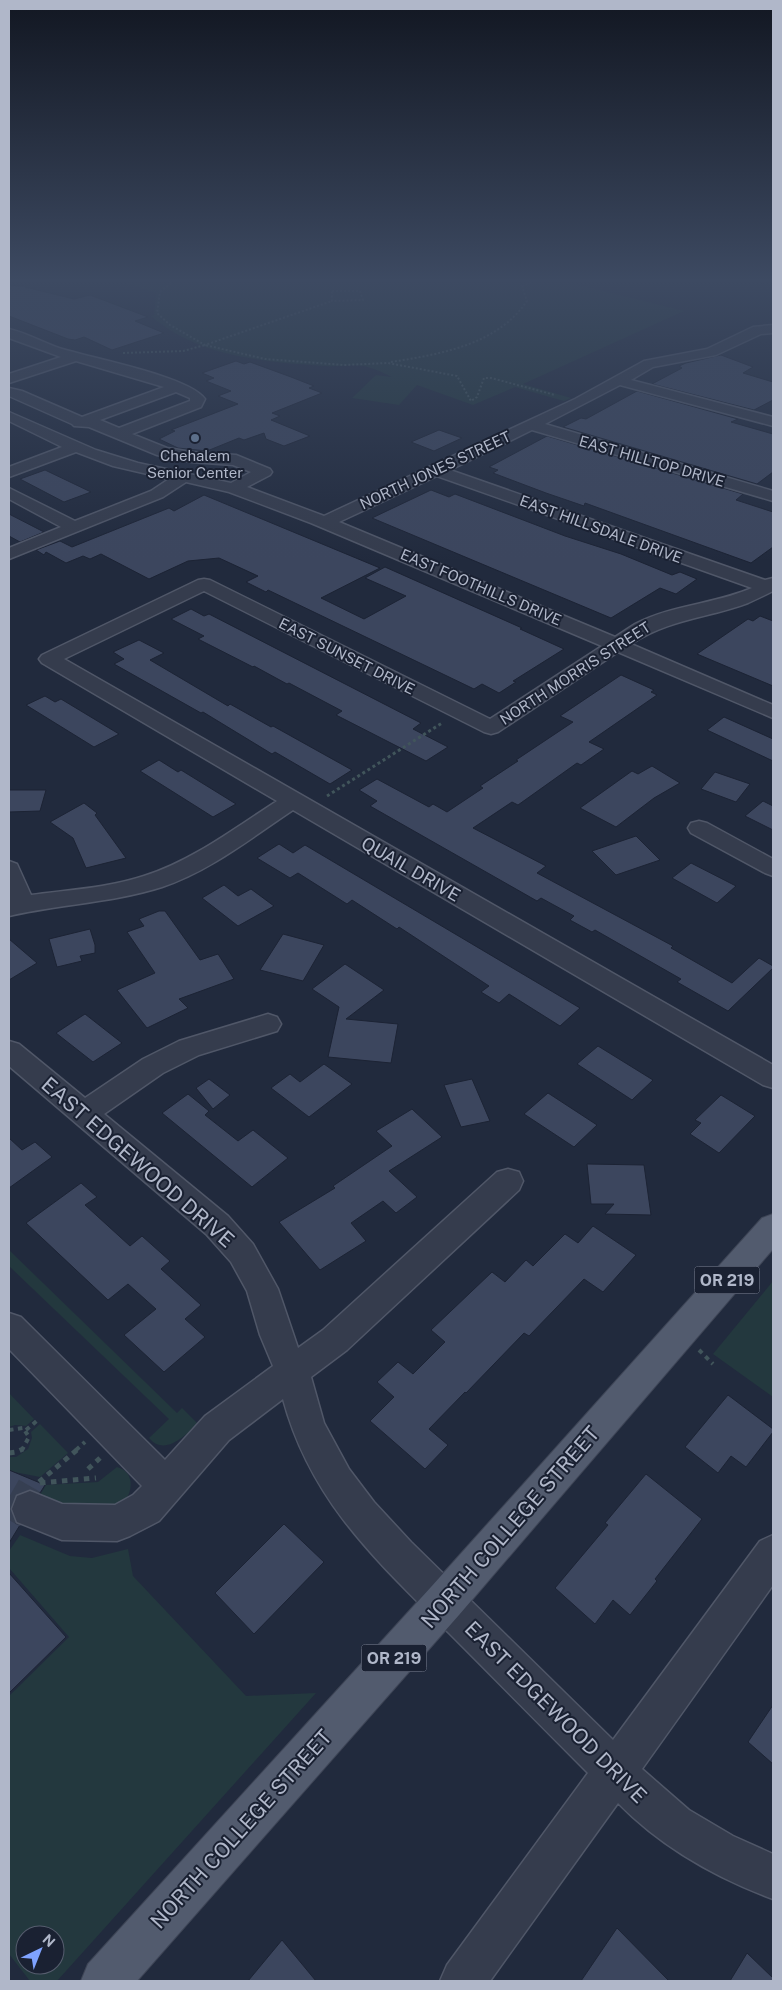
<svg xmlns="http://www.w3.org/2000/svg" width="782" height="1990" font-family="'Public Sans',sans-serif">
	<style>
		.green { fill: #23383e; fill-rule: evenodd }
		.building { fill: #3c465e; stroke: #1c2334 }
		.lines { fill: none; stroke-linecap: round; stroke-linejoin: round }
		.minor-tunnel { stroke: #363f52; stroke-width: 40; stroke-dasharray: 40 20; stroke-linecap: butt }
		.minor-casing { stroke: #505768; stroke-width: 3 }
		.major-casing { stroke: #3e4556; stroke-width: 2 }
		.path-far3 { stroke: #41555b; stroke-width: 2; stroke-dasharray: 2 2; stroke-linecap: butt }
		.path-far2 { stroke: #41555b; stroke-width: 3; stroke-dasharray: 3 3; stroke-linecap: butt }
		.path-far1 { stroke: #41555b; stroke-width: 4; stroke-dasharray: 4.5 4.5; stroke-linecap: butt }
		.path { stroke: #41555b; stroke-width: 5; stroke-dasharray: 5.5 5.5; stroke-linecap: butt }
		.minor { fill: #353c4d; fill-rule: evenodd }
		.major { fill: #525b6e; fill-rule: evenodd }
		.service-dot { fill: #5c6f8a; stroke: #1a2132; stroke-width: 2 }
		.labels { text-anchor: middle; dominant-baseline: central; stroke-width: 4; stroke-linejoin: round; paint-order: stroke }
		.far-poi-label { font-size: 15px; fill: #b0b7c9; stroke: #1a2132 }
		.far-street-label { font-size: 15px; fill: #b0b7c9; stroke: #1a2132 }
		.shield { fill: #1a2132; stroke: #838a9c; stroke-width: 1 }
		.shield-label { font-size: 16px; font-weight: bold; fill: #b0b7c9 }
		.street-label { font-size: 18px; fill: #b0b7c9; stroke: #1a2132 }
		.near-street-label { font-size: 21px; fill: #b0b7c9; stroke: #1a2132 }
	</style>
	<rect width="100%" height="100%" fill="#212a3d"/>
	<!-- green -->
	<g class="green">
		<path d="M126,283H571L684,311L523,384L571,398L564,401L515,387L473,405L417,385L399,405L352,398L376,375L392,377C384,373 373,368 364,366C352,364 337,367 325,366C265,362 198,357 151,316L154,315L156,293Z"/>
		<path d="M9,1250L177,1413L182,1408L198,1424C185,1435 165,1457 149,1438L169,1419L9,1266Z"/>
		<path d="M773,1281V1397L713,1354Z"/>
		<path d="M9,1393L34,1419L26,1426L15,1425L9,1427Z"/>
		<path d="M40,1424L68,1453L40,1477L9,1471V1457H16L28,1449L32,1438L31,1432Z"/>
		<path d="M117,1467C137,1472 133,1497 119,1507C115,1509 85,1513 80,1512C69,1511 51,1499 40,1495L46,1485L98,1482Z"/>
		<path d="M20,1535L70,1556L92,1558L128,1549L133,1576L246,1696L316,1693L57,1981H30L9,1954V1696L69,1637L9,1568V1551ZM25,1935H55V1965H25Z"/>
	</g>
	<!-- building -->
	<g class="building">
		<path d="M9,285L21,286L74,299L90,295L148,317L135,321L164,333L112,350L84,337L75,340L68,339L9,316Z"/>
		<path d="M721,355L753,367L743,373L773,382V400L754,410L652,384L682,368L679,366L686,363Z"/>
		<path d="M236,361L244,364L250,362L291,377L314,386L309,388L322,393L272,413L280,416L271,420L310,436L284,446L266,439L264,433L244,440L239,438L207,451L178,448L159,439L175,431L171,430L238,404L218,396L231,391L206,381L214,378L202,373Z"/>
		<path d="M637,391L738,419L731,422L773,434V472L757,484L563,427L581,418L586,419Z"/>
		<path d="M439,430L462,438L434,451L411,442Z"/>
		<path d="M547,436L743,494L736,500L773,512V547L751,563L585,503L584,506L546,493L493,473L498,470L489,467Z"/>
		<path d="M45,470L91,492L64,502L20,479Z"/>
		<path d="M431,490L449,497L455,494L565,536L621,554L672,575L680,572L697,579L676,594L660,588L611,618L372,518Z"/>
		<path d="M204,495L380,568L321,598L364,619L406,596L365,578L385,567L522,628L520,629L564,649L513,681L516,682L499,693L482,684L474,689L268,590L266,592L246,582L258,576L219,558L188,561L149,579L101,554L90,559L83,556L66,563L46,552L44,555L36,550L60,541L72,547L169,508L174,511Z"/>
		<path d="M9,514L44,532L20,542L9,536Z"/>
		<path d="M191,609L204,616L209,614L421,723L413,729L448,747L426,761L336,715L342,711L289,683L287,684L254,666L253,667L198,639L204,636L171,619Z"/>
		<path d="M760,616L773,621V686L697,654L748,619L753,621Z"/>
		<path d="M139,640L164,653L150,660L228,706L230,704L271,727L273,726L352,770L330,784L275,752L272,754L203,712L201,713L114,664L124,659L113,652Z"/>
		<path d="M621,675L654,690L651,692L657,695L589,742L604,749L581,765L577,763L518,805L512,802L473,828L546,866L537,873L673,946L671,948L732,983L759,958L773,966V968L728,1011L677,982L681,979L595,930L592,932L570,920L574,916L541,898L537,901L370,806L377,801L359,790L377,779L429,807L433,804L447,812L483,788L480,786L518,761L516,760L573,722L560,716Z"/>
		<path d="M45,696L55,702L61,699L119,734L94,747L26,705Z"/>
		<path d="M724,717L773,739V761L707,730Z"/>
		<path d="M159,760L178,772L181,770L236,804L213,817L140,771Z"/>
		<path d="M652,766L680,783L654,798L616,827L580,808L632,771L638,774Z"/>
		<path d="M715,772L750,784L736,802L701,789Z"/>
		<path d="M9,790H46L40,811L9,812Z"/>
		<path d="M763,801L773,806V830L745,816Z"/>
		<path d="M84,803L97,813L95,815L126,858L86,868L73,838L50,822Z"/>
		<path d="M636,836L660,860L616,875L592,851Z"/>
		<path d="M279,844L293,853L305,845L580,1008L560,1026L509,994L499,1003L481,992L489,986L399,927L397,929L352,900L347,904L298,873L290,878L257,858Z"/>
		<path d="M691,863L736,886L717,903L672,878Z"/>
		<path d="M224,885L238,896L251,889L274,906L238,926L202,898Z"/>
		<path d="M159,911H165L200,960L218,954L234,979L179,999L188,1008L147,1028L117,990L155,973L127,932L144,926L139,919Z"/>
		<path d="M90,929L95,945V953L80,956L82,961L57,967L49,939Z"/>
		<path d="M283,934L324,945L303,981L260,970Z"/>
		<path d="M9,939L37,963L9,980Z"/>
		<path d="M345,964L384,990L346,1019L398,1024L391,1063L328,1057L339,1007L312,989Z"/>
		<path d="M85,1014L122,1043L93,1062L56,1033Z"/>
		<path d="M598,1046L653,1080L632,1100L577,1064Z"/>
		<path d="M324,1064L352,1084L309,1117L271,1088L290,1074L300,1082Z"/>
		<path d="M209,1079L230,1095L213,1109L196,1088Z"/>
		<path d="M472,1079L490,1121L461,1127L444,1085Z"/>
		<path d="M548,1093L597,1125L574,1147L524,1114Z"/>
		<path d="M188,1094L209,1111L205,1115L238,1141L253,1130L288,1158L252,1187L162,1113Z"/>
		<path d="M721,1095L755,1116L719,1153L690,1134L701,1123L695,1120Z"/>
		<path d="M412,1109L442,1137L389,1171L417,1197L396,1213L383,1201L351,1223L366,1241L320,1270L279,1222L335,1188L333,1186L392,1146L376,1131Z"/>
		<path d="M9,1138L22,1150L35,1142L52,1157L9,1188Z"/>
		<path d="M587,1164L644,1165L651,1215L605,1214L614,1204H591Z"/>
		<path d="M81,1183L97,1197L85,1205L130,1246L142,1236L170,1261L161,1269L201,1305L185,1319L205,1337L164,1372L124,1335L156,1309L128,1284L108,1300L26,1223Z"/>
		<path d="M593,1226L636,1255L603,1292L584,1279L529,1336L524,1333L466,1393L465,1392L429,1429L448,1445L425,1469L370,1421L394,1397L377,1382L398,1362L413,1374L445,1342L431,1330L492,1272L505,1282L526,1260L533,1266L565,1234L578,1243Z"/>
		<path d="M728,1395L773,1429V1432L746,1467L731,1456L718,1473L685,1447Z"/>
		<path d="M9,1470L45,1485L40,1493L29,1489L15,1495L10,1510L15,1523L20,1525L9,1543Z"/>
		<path d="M646,1474L702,1519L655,1579L657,1581L630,1615L613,1600L595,1624L555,1588L608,1525L605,1523Z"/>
		<path d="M284,1524L324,1562L254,1634L215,1593Z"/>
		<path d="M9,1573L66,1637L9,1693Z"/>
		<path d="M773,1705V1764L748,1742Z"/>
		<path d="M617,1928L669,1981H581Z"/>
		<path d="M282,1940L316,1981H248Z"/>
		<path d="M747,1953L773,1978V1981H730Z"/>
	</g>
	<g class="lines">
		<!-- minor-tunnel -->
		<path class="minor-tunnel" d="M9,1497L30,1509"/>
		<defs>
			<g id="minor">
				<path d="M773,325V333L761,334L716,355L653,367L631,380L773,417V426L620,385L545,424L773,491V501L532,430L450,470L765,580L773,578V591C765,595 757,599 748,603C708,618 669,619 631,644L773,705V718L618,652L498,732L491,734L484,732L204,591L64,659L773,1065V1088L763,1085L293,810C251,838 210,871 162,887C112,903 59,904 9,916V861L17,864L31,895C68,890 108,888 144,876C192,861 235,828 277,801L42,663L39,659L42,655L198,580L204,579L210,580L490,719L602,646L311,523L229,492L186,482L163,497L9,559V548L61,527L9,499V488L75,521L151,491L169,479L113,466L76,452L9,477V467L62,447L9,421V412L96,450L138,463L231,483L251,472L233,465L192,462L157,455L89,427L74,426L72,424L9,396V388L22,391L82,417L164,387L76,361L9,383V374L61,357L9,338V329C26,333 42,342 59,348C90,358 189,376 205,399L201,407L132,434L167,448L192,452L236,455L270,469L272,472L270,475L247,487L324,516L575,399L644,361L707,349L753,327ZM176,392L190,398V401L119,428L100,420ZM437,476L752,588C715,604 671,605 635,624C628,628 622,633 615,637L339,522Z"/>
				<path d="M699,821L707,823L773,859V876L765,873L691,833L688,828L691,823Z"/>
				<path d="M268,1014L277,1017L281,1024L277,1031L199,1055L163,1073L104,1114L228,1216L253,1244L278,1289L298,1348L323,1330L497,1172L508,1169L519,1172L523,1181L519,1190L347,1350L311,1377L324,1423L349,1469L374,1502L411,1542L613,1740L760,1541L773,1535V1585L642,1769L689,1810L733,1836L773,1854V1899C716,1878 660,1846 618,1803L490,1981H440L447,1965L588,1773C542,1727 496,1680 449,1633C377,1561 311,1502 283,1399L229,1440L159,1521L130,1536L117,1541L62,1540L17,1522L12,1509L17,1496L30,1491L62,1504L115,1505L133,1495L142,1486L9,1349V1313L21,1317L165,1460L205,1416L273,1366L260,1335L247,1291L231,1262L206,1234L9,1066V1041L19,1044L85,1098L143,1059L179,1041Z"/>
			</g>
			<path id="major" d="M773,1214V1249L459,1615L137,1981H81L88,1964L431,1587L762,1218Z"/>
		</defs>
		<!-- minor casing -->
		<use href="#minor" class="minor-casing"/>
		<!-- major casing -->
		<use href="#major" class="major-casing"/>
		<!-- path-far3 -->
		<g class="path-far3">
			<path d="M171,283L160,292L157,313L170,325L205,345L332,301"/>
			<path d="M522,286L531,283"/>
			<path d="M332,291H360L363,300L332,301Z"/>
			<path d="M123,353L183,351L205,345L265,359L344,365L388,363L457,376L471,401L477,397L484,378H491L555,395"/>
			<path d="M391,362C441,354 497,345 527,301L522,286L519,283"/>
		</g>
		<!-- path-far2 -->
		<path class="path-far2" d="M327,796L442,723"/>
		<!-- path-far1 -->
		<g class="path-far1">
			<path d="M699,1350L713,1364"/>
			<path d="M9,1430L23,1428L29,1437L22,1450"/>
			<path d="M26,1430L39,1419"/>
			<path d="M76,1450L85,1442"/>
		</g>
		<!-- path -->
		<g class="path">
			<path d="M9,1453L16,1452L23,1449"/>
			<path d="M88,1469L100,1458"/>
			<path d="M39,1482L78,1449"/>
			<path d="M40,1483L96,1478"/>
		</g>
		<!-- minor -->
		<use href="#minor" class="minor"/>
		<!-- major -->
		<use href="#major" class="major"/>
	</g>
	<!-- sky -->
	<linearGradient id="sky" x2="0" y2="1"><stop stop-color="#121722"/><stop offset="0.5" stop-color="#3d4a62"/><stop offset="1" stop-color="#3d4a62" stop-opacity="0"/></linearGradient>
	<rect width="782" height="561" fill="url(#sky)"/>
	<!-- markers -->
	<circle class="service-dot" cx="195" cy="438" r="5"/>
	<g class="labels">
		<!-- far-poi labels -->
		<g class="far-poi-label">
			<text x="195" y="455">Chehalem<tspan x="195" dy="17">Senior Center</tspan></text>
		</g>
		<!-- far-street labels -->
		<g class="far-street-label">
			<text transform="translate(652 461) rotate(16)">EAST HILLTOP DRIVE</text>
			<text transform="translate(435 470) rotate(-25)">NORTH JONES STREET</text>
			<text transform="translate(601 529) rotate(20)">EAST HILLSDALE DRIVE</text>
			<text transform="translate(481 587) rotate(23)">EAST FOOTHILLS DRIVE</text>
			<text transform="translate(347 656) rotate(27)">EAST SUNSET DRIVE</text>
			<text transform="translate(575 673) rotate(-33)">NORTH MORRIS STREET</text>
		</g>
		<!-- shield labels -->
		<g class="shield">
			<rect x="694.5" y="1266.5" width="65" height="27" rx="4"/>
			<rect x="361.5" y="1644.5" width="65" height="27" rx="4"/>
		</g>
		<g class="shield-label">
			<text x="727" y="1280">OR 219</text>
			<text x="394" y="1658">OR 219</text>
		</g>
		<!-- street labels -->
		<g class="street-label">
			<text transform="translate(411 869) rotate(30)">QUAIL DRIVE</text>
		</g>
		<!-- near-street labels -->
		<g class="near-street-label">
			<text transform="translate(138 1162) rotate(41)">EAST EDGEWOOD DRIVE</text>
			<text transform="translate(510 1527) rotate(-49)">NORTH COLLEGE STREET</text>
			<text transform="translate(556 1712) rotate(45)">EAST EDGEWOOD DRIVE</text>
			<text transform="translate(241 1829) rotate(-48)">NORTH COLLEGE STREET</text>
		</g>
	</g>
	<!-- border -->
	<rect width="782" height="1990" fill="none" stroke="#b0b7c9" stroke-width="20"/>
	<!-- north arrow -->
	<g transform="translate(40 1950) rotate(43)"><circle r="24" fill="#1a2132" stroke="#565d6e"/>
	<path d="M0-4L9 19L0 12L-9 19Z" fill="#7fa3ff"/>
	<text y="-8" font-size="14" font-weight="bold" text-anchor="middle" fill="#b0b7c9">N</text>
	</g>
</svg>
